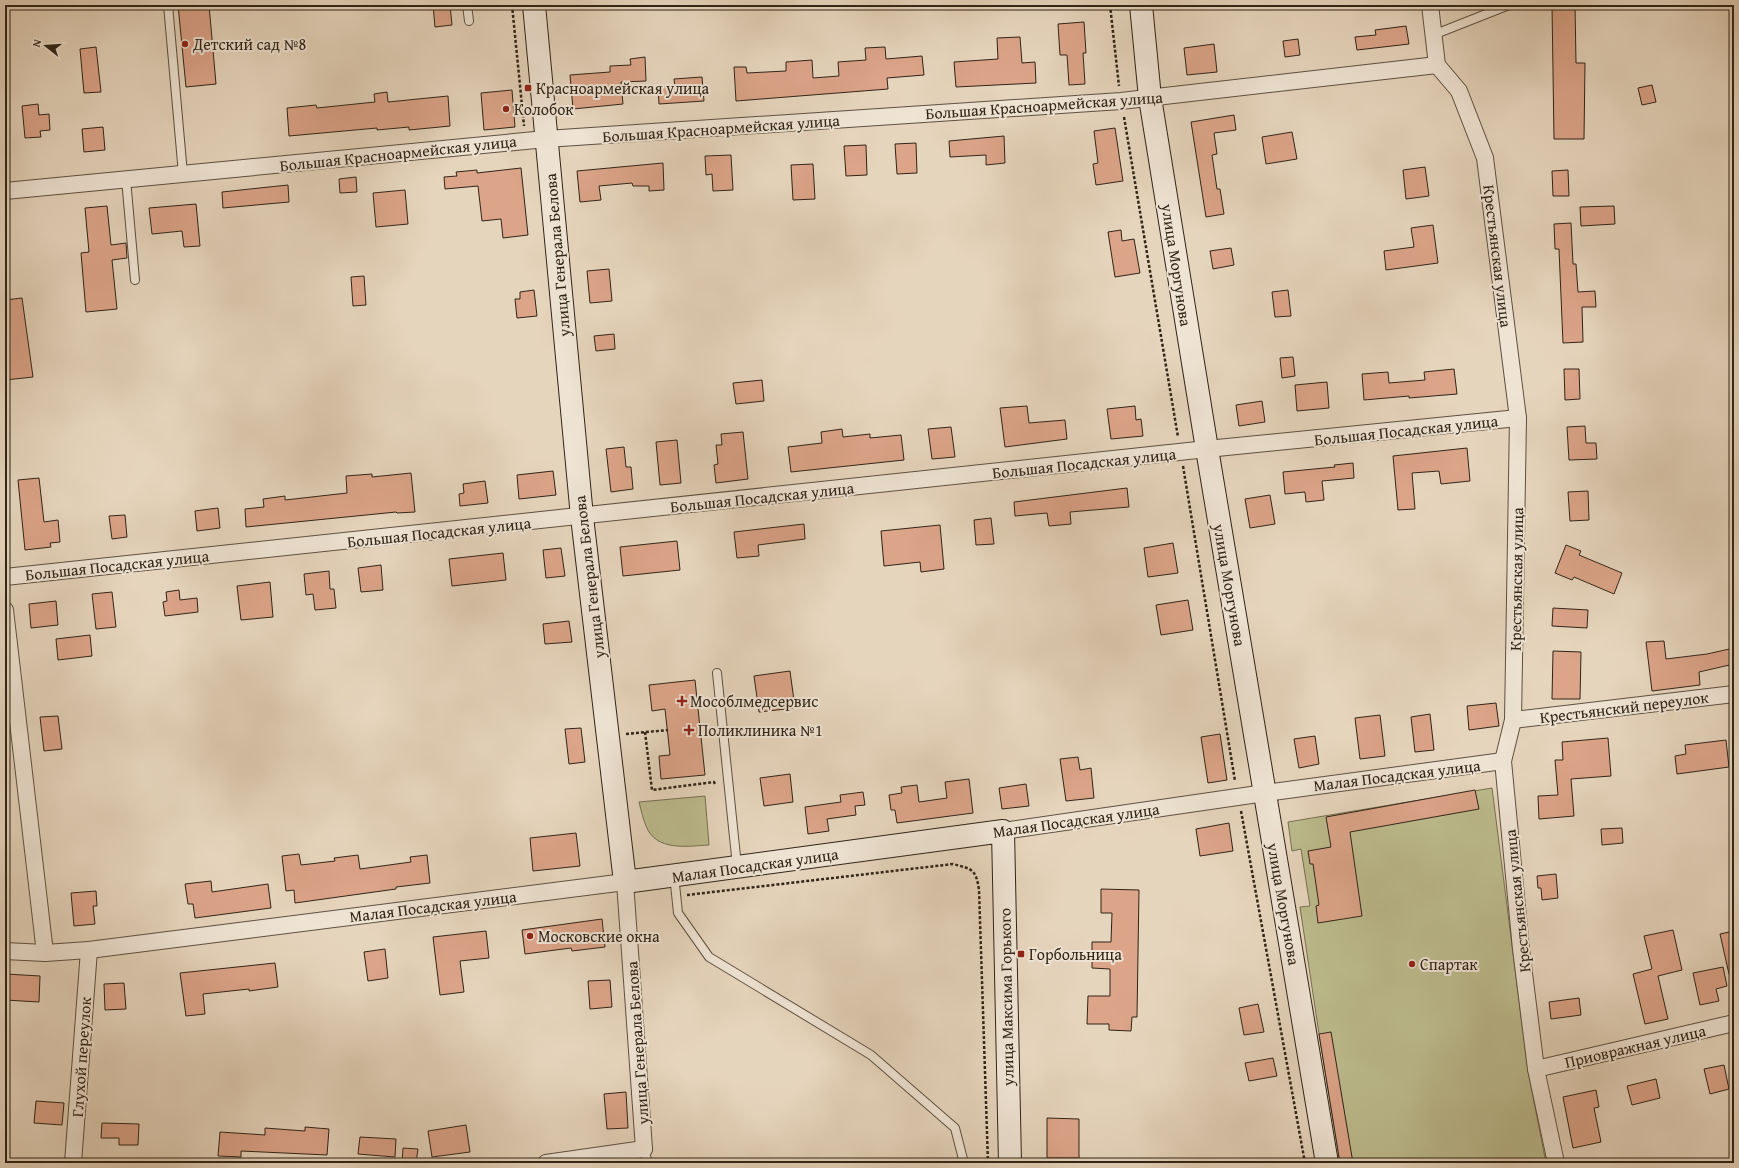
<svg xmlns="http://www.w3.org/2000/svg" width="1739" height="1168" font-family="'Gentium Book Plus',serif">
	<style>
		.green { fill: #bcbb8d; stroke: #767052 }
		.building { fill: #dca489; stroke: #302417 }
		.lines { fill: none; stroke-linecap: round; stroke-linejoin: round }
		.service-casing { stroke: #5e5040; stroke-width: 10 }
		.minor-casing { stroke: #5e5040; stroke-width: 18 }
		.secondary-casing { stroke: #302417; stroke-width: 24 }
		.path { stroke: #302417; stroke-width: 2.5; stroke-dasharray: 3 2; stroke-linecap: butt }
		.service { stroke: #efe4d4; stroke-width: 8 }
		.minor { stroke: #efe4d4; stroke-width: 16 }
		.secondary { stroke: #efe4d4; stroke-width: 22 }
		.poi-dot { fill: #8f2418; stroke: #efe4d4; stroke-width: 1.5 }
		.labels { text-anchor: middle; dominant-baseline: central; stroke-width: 4; stroke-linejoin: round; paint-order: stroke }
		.poi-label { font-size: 16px; fill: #302417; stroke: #efe4d4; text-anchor: start }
		.street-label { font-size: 16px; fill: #302417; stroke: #efe4d4 }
	</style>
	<rect width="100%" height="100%" fill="#e6d5bd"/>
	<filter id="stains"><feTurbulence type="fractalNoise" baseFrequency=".005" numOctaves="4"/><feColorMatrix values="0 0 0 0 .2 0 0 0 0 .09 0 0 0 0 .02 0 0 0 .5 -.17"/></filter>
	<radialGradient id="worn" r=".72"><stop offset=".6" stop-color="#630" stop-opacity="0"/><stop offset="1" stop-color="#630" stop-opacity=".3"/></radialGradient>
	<!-- green -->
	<g class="green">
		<path d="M1492,788L1528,1071L1546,1163H1340L1319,1034L1300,907L1310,906L1301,849L1292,851L1288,822Z"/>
		<path d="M705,796L709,845C688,846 656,852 646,826C643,819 641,810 639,802Z"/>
	</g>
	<!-- building -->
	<g class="building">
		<path d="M178,5H209L216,84L186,87Z"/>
		<path d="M433,5H450L452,25L435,27Z"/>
		<path d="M1552,5H1575L1576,63H1585L1584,139H1554Z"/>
		<path d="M1084,22L1086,53H1083L1085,84L1069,85L1067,55H1060L1058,24Z"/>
		<path d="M1406,26L1409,44L1357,50L1355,37L1376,35L1375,30Z"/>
		<path d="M1020,37L1022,63L1035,62L1036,83L956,87L954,62L998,59L997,38Z"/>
		<path d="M1298,39L1300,55L1285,57L1283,41Z"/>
		<path d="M1214,44L1217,72L1187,75L1184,48Z"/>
		<path d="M96,47L101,92L84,93L80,49Z"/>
		<path d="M885,47L886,59L922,56L924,75L887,78L888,89L736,101L734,67H746L747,73L786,71V62L812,60L813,78L839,76L838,62L866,60L865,48Z"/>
		<path d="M645,57L646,81L621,82L623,104L573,109L570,75L610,72V66L631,65L630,59Z"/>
		<path d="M702,77L704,101L659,104L658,87L675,86L674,79Z"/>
		<path d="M1652,85L1656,102L1642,105L1638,88Z"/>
		<path d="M512,90L515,127L484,130L481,93Z"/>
		<path d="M387,92L388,102L448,96L450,126L409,130V127L377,130V128L289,136L287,108L316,105L317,108L375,102L374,94Z"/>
		<path d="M38,104L39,115L49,114L50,130L40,131L41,137L25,138L22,106Z"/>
		<path d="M1234,115L1236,130L1214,133L1217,154L1212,155L1217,189H1220L1224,214L1206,217L1191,122Z"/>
		<path d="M103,127L105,150L84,152L82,129Z"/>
		<path d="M1115,128L1123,181L1096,185L1093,164L1098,163L1094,131Z"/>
		<path d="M1292,132L1297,159L1266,164L1262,137Z"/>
		<path d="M1004,136L1005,163L986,165V155L950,157L949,141Z"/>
		<path d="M916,143L917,173L897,174L895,144Z"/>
		<path d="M866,145L867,175L846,176L844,146Z"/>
		<path d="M731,155L733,190L713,191L712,174L706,175L705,156Z"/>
		<path d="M663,163L664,190L649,191V186H633L632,183L599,186L601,200L580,202L577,171Z"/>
		<path d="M813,164L815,199L793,200L791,165Z"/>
		<path d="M1425,167L1429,196L1406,199L1403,170Z"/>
		<path d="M521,168L528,235L503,238L501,219L482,221L478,186L445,189L444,177L457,176L456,172L477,170V173Z"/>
		<path d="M1568,170L1569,196H1553L1552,171Z"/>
		<path d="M356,177L357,192L340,193L339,179Z"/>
		<path d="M288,185L289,202L223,208L222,192Z"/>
		<path d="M405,190L408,224L376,227L373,193Z"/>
		<path d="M196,204L200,246L184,247L182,231L152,234L149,208Z"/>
		<path d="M107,206L111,245L126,243L127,258L112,260L117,309L86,312L81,253L89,252L85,208Z"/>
		<path d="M1614,206L1615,224L1581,226L1580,207Z"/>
		<path d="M1571,223L1573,264H1576L1578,292L1595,291L1596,307H1582L1583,342L1563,343L1559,249H1555L1554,224Z"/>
		<path d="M1433,225L1438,263L1386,270L1384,251L1414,247L1411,228Z"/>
		<path d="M1121,230L1122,241L1134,239L1140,273L1115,277L1108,232Z"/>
		<path d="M1231,248L1234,265L1213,269L1210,251Z"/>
		<path d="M609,269L612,301L590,303L587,271Z"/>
		<path d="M364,276L366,305L353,306L351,277Z"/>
		<path d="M534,290L537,316L517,318L515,299H520V292Z"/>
		<path d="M1288,290L1291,316L1275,317L1272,292Z"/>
		<path d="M22,298L33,377L5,380V300Z"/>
		<path d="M614,334L615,349L596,351L594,336Z"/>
		<path d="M1293,357L1295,376L1282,378L1280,358Z"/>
		<path d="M1454,369L1457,394L1409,398V396L1364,400L1362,374L1388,372L1389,383L1425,380L1424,372Z"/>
		<path d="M1564,369H1579L1580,399L1565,400Z"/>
		<path d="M762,380L764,401L736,404L733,383Z"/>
		<path d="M1327,382L1329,408L1297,411L1295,385Z"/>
		<path d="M1262,401L1265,422L1239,426L1236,405Z"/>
		<path d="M1027,406L1029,423L1065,420L1067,439L1005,447L1000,408Z"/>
		<path d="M1135,406L1136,420L1141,419L1143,436L1111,439L1107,409Z"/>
		<path d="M1585,426L1586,443H1596L1597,459L1569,460L1567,427Z"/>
		<path d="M951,427L955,457L932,459L928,429Z"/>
		<path d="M842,429L843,437L870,434V438L901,435L904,460L791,472L788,447L822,443L821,432Z"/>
		<path d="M743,432L748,479L716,483L714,465L718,464L716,445H722L721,434Z"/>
		<path d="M677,440L681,483L660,485L656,442Z"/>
		<path d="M624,447L626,467H631L633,489L611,492L606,449Z"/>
		<path d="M1467,448L1470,481L1441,484L1439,471L1412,473L1415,509L1398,510L1393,456Z"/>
		<path d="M1353,463L1354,478L1322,481L1324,500L1306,502L1305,492L1285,494L1283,472L1335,467L1334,465Z"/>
		<path d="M553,471L556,495L519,499L517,475Z"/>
		<path d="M411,473L415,512L397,513L396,512L246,527L245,509L264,507L263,499L285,496V500L347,493L346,476L372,474V477Z"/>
		<path d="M39,478L44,522L58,520L60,542L50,543L51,547L25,550L18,480Z"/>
		<path d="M485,481L488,503L460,506L459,494L464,493L463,484Z"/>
		<path d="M1127,488L1129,507L1070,512L1071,524L1049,526L1047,513L1015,516L1014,502Z"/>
		<path d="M1588,491L1589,520L1570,521L1568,492Z"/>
		<path d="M1270,495L1275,524L1250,528L1245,499Z"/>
		<path d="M218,508L220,528L197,531L195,511Z"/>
		<path d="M125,515L127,537L112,539L109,516Z"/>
		<path d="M991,518L994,544L976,545L974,520Z"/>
		<path d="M804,524L805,539L758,545L759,556L737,558L734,532Z"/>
		<path d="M940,525L944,569L921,572L920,562L884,566L881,531Z"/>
		<path d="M677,541L680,570L623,576L620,547Z"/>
		<path d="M1173,543L1178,573L1148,577L1144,548Z"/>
		<path d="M1566,545L1581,551L1579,555L1622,573L1614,594L1574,577L1572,580L1555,573Z"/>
		<path d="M561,548L565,576L546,578L543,550Z"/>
		<path d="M503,553L506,580L452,586L449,559Z"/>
		<path d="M381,565L383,590L361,592L358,568Z"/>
		<path d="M329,571L330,589H334L336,608L315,610L313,594L306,595L304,574Z"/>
		<path d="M270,582L273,617L241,620L237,586Z"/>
		<path d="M179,590L180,600L197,598L198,612L165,616L163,602L167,601L166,592Z"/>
		<path d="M112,592L116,627L96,629L92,594Z"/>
		<path d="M1188,600L1193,630L1161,635L1156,605Z"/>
		<path d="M56,601L58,625L31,628L29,604Z"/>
		<path d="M1553,608L1588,610L1587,628L1552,626Z"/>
		<path d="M569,621L572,642L545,644L543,624Z"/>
		<path d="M90,635L92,656L58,660L56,639Z"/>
		<path d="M1664,641L1666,659L1707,654L1734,648V664L1699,672L1700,685L1652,691L1646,642Z"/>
		<path d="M1553,651L1581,652L1580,699H1552Z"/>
		<path d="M790,671L795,708L759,712L754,676Z"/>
		<path d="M695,680L705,775L661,779L659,756L670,755L665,709L652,711L649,685Z"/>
		<path d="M1496,703L1499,726L1469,730L1467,706Z"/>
		<path d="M1430,714L1434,750L1415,752L1411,717Z"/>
		<path d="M1380,715L1385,756L1360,759L1355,718Z"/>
		<path d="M58,716L62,749L44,751L40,717Z"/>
		<path d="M581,728L585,762L569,764L565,729Z"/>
		<path d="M1220,734L1227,780L1208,783L1201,737Z"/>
		<path d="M1315,736L1319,764L1299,768L1294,739Z"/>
		<path d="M1608,738L1611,776L1571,779L1574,816L1539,819L1538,796L1558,795L1555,760H1563L1562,742Z"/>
		<path d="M1726,740L1729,767L1677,774L1675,756L1686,754L1685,745Z"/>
		<path d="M1078,757L1080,770L1091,768L1094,798L1066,801L1060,759Z"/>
		<path d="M790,774L793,802L764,806L760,778Z"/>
		<path d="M969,779L973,813L897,823L895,810H891L889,795L902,793L901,787L917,785L919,802L947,798L945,782Z"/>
		<path d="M1026,784L1029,806L1002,809L999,788Z"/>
		<path d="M1475,790L1479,809L1350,832L1362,916L1318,923L1316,906L1319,905L1313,864H1310L1308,851L1331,847L1326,817Z"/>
		<path d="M863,792L865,805L855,806L856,815L827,819L829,831L808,834L805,807L841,802L840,795Z"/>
		<path d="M1229,823L1233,851L1200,856L1196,829Z"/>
		<path d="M1622,828L1623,843L1602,845L1601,829Z"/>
		<path d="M576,833L580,866L533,871L530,838Z"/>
		<path d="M299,854L301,865L335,861L334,858L358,855L360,869L411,862L410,857L427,855L430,883L396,887V889L295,903L294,890L286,891L282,856Z"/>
		<path d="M1556,874L1558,898L1542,900L1541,888H1538L1537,876Z"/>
		<path d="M211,881L212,892L268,884L271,908L195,918L193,904H188L185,884Z"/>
		<path d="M1101,889L1139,890L1137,1017H1132L1131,1031L1109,1030V1024H1087L1088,996H1110V969L1092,968V942H1111L1112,913H1101Z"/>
		<path d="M96,891L97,906H93L95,924L74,926L71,893Z"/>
		<path d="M602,919L605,947L572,951L571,948L525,954L522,930Z"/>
		<path d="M1673,930L1682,970L1658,976L1668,1019L1645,1024L1633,974L1652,969L1644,936Z"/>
		<path d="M486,931L489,958L460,961L464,992L440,995L433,937Z"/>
		<path d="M1734,931V973L1729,974L1720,934Z"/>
		<path d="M385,949L388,978L368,981L364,952Z"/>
		<path d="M275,963L278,987L249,991V989L203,994L205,1014L186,1016L180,973Z"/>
		<path d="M1723,967L1727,986L1716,989L1719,1001L1700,1005L1693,973Z"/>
		<path d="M6,974L40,976L39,1002L5,1000Z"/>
		<path d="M610,980L612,1007L590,1009L588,981Z"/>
		<path d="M124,983L126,1009L105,1010L104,984Z"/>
		<path d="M1579,998L1581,1015L1551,1019L1549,1002Z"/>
		<path d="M1258,1004L1264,1032L1244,1035L1239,1008Z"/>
		<path d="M1331,1032L1353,1163H1340L1319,1034Z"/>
		<path d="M1273,1058L1277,1076L1249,1081L1245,1063Z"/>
		<path d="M1724,1065L1729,1089L1710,1094L1704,1069Z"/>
		<path d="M1656,1079L1660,1098L1632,1105L1627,1086Z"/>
		<path d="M1596,1090L1599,1107L1594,1108L1601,1142L1573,1148L1563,1097Z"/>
		<path d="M626,1092L628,1128L607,1129L604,1094Z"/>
		<path d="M36,1101L64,1103L62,1125L34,1123Z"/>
		<path d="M1047,1118L1079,1119V1158H1047Z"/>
		<path d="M102,1123L139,1124L138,1145H119V1138H101Z"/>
		<path d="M466,1125L470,1152L432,1157L428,1131Z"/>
		<path d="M305,1127L329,1129L327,1155L241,1151V1157L218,1156L220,1132L265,1135V1128L305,1131Z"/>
		<path d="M360,1137L396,1139L395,1157L358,1154Z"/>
		<path d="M403,1148L418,1149L416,1163H402Z"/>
	</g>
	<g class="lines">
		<defs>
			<g id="service">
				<path d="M168,5L183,174"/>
				<path d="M467,5L469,21"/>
				<path d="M1433,35L1509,5"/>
				<path d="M126,179L135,280"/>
				<path d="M717,673L737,866"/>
				<path d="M674,875L678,913L709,957L871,1055L955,1128L964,1163"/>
				<path d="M644,1149L648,1163"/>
			</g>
			<g id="minor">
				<path d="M1430,5L1437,65L1459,91L1485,158L1518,418L1513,720L1503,761L1521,949L1536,1069L1556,1163"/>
				<path d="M5,191L546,139L1121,101L1437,65"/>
				<path d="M5,577L1207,449L1518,418"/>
				<path d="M5,610L45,953"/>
				<path d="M1513,720L1734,694"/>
				<path d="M1003,831L1265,793L1503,761"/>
				<path d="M5,951L45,953L89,950L625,882L644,1149"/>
				<path d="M1536,1069L1734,1023"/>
				<path d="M73,1163L89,950"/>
				<path d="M546,1163L644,1149"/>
			</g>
			<g id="secondary">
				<path d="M534,5L582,517L625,882L1003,831L1010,1163"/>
				<path d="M1141,5L1150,98L1207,449L1327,1163"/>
			</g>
		</defs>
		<!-- service casing -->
		<use href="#service" class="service-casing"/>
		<!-- minor casing -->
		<use href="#minor" class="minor-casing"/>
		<!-- secondary casing -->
		<use href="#secondary" class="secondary-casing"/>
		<!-- path -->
		<g class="path">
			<path d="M512,5L524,126"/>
			<path d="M1110,5L1119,86"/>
			<path d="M1124,117L1178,437"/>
			<path d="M1183,466L1235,781"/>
			<path d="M645,732L652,790L714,782L715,784"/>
			<path d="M626,734L668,730"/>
			<path d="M1241,811L1305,1163"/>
			<path d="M687,895L953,864C972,869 976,869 979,890L988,1163"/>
		</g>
		<!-- service -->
		<use href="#service" class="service"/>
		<!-- minor -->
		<use href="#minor" class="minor"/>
		<!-- secondary -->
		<use href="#secondary" class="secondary"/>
	</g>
	<!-- markers -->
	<g class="poi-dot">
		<circle cx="185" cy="44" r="4"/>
		<rect x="524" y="84" width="8" height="8" rx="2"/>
		<circle cx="506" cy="109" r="4"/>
		<path d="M680 695h4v4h4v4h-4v4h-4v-4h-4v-4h4z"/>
		<path d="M687 724h4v4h4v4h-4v4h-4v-4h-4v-4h4z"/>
		<circle cx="530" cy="936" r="4"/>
		<rect x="1017" y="950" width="8" height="8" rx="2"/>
		<circle cx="1412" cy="964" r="4"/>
	</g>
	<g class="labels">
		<!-- poi labels -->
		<g class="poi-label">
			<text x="193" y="44">Детский сад №8</text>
			<text x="536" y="88">Красноармейская улица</text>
			<text x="514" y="109">Колобок</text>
			<text x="690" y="701">Мособлмедсервис</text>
			<text x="698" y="730">Поликлиника №1</text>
			<text x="538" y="936">Московские окна</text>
			<text x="1029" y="954">Горбольница</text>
			<text x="1420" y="964">Спартак</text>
		</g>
		<!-- street labels -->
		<g class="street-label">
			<text transform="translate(1044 105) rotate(-4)">Большая Красноармейская улица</text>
			<text transform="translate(721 128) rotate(-4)">Большая Красноармейская улица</text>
			<text transform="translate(398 153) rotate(-6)">Большая Красноармейская улица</text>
			<text transform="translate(557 255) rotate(-95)">улица Генерала Белова</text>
			<text transform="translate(1498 256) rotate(83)">Крестьянская улица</text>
			<text transform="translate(1177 265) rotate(81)">улица Моргунова</text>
			<text transform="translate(1406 430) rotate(-6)">Большая Посадская улица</text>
			<text transform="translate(1084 463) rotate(-6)">Большая Посадская улица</text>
			<text transform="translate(762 497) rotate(-6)">Большая Посадская улица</text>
			<text transform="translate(439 532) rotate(-6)">Большая Посадская улица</text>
			<text transform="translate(117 565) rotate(-6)">Большая Посадская улица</text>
			<text transform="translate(589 577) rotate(-97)">улица Генерала Белова</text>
			<text transform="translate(1516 579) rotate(-89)">Крестьянская улица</text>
			<text transform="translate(1230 585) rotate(80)">улица Моргунова</text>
			<text transform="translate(1624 707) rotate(-7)">Крестьянский переулок</text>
			<text transform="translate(1397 775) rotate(-7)">Малая Посадская улица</text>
			<text transform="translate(1076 820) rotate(-8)">Малая Посадская улица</text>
			<text transform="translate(755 865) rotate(-8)">Малая Посадская улица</text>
			<text transform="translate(1517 901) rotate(-96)">Крестьянская улица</text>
			<text transform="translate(1284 904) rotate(80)">улица Моргунова</text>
			<text transform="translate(433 906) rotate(-7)">Малая Посадская улица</text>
			<text transform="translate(1006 997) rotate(-91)">улица Максима Горького</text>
			<text transform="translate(637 1043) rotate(-94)">улица Генерала Белова</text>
			<text transform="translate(1635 1046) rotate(-13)">Приовражная улица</text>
			<text transform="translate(81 1057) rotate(-86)">Глухой переулок</text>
		</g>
	</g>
	<!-- margin -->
	<rect width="1739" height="1168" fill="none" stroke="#e6d5bd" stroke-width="20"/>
	<rect x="6" y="6" width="1727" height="1156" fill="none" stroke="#302417" stroke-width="2"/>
	<rect x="10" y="10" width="1719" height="1148" fill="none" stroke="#302417"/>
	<!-- north arrow -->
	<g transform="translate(46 46) rotate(287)" stroke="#efe4d4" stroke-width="3" paint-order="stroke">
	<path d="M0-3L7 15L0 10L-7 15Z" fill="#302417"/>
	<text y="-6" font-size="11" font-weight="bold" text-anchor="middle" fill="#302417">N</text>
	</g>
	<rect width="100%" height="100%" filter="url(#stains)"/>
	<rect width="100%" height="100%" fill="url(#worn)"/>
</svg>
